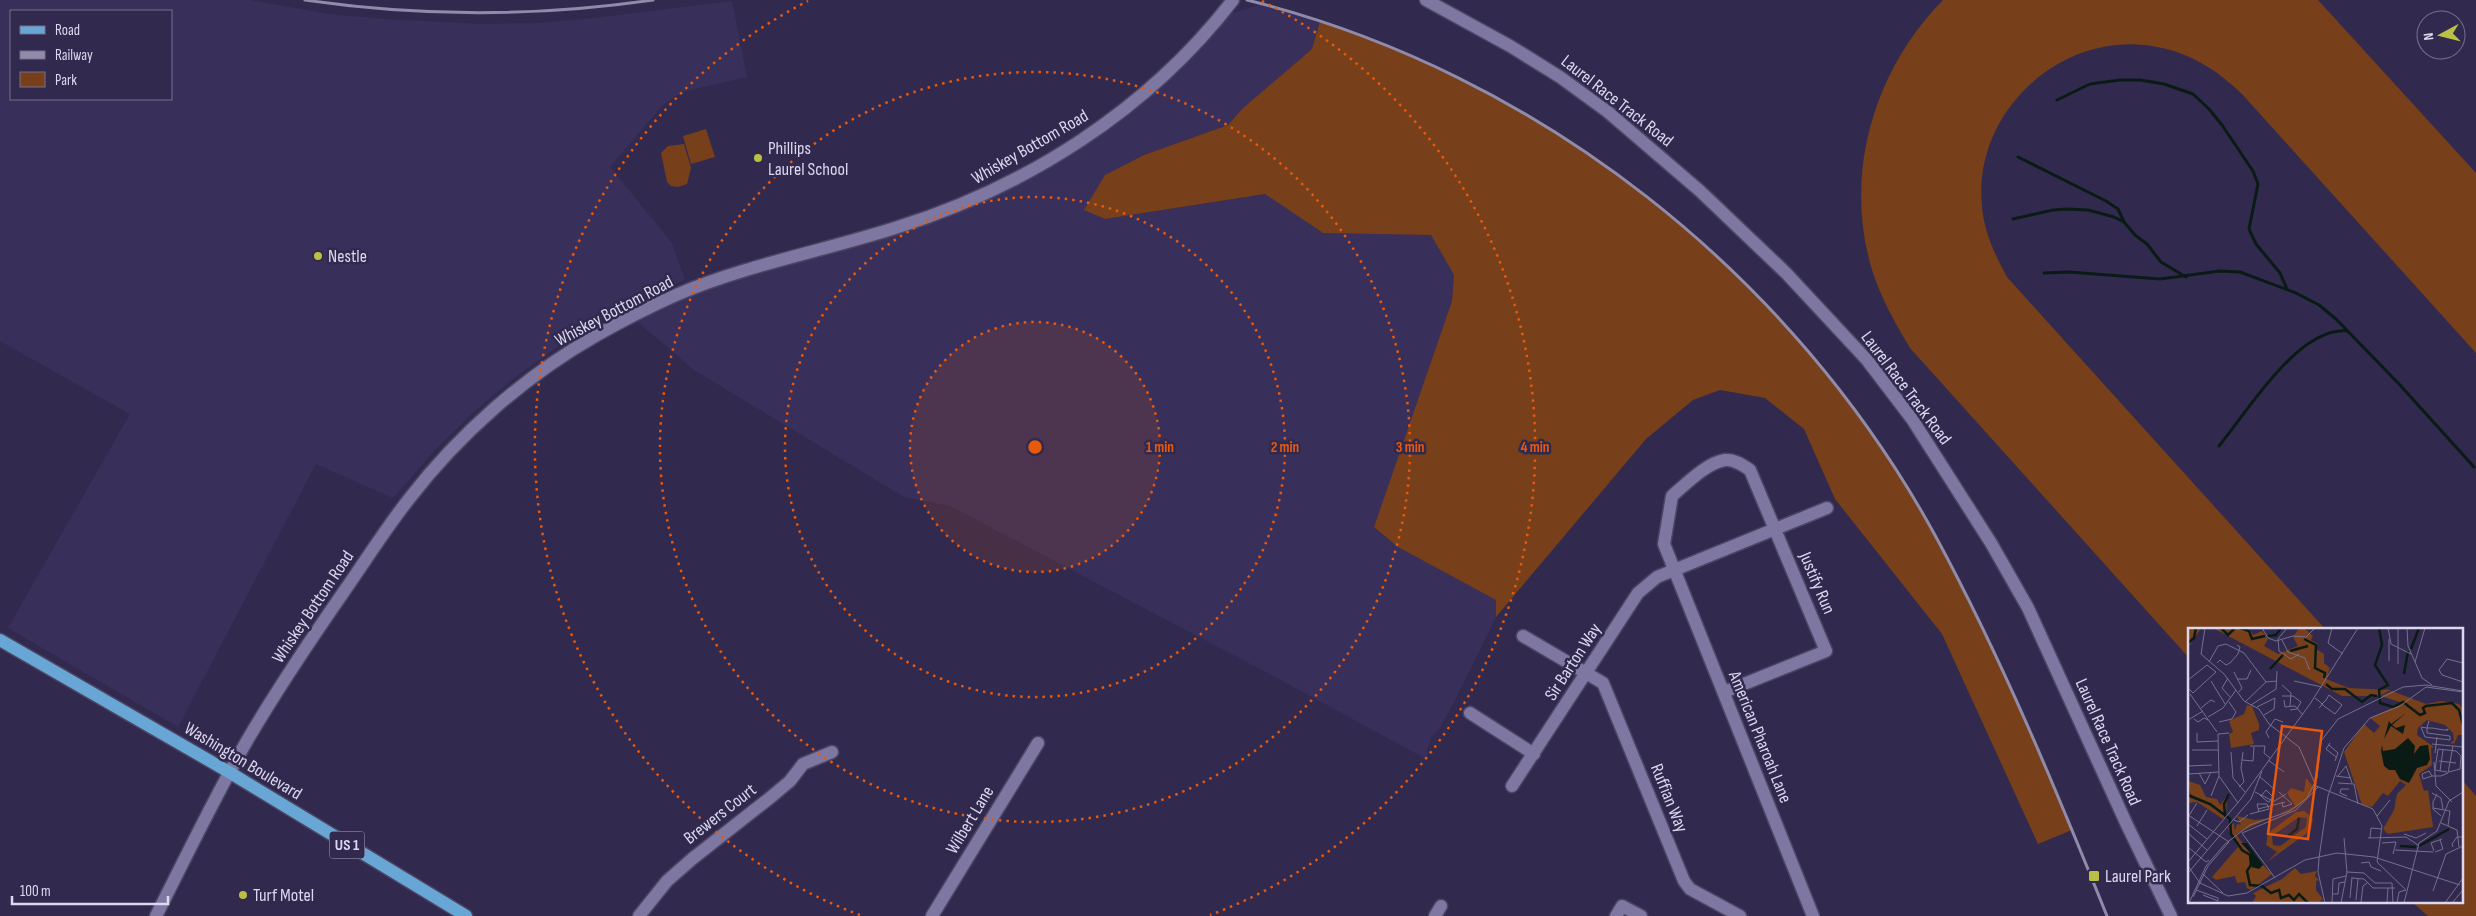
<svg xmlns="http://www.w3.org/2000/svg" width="2476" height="916" font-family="'Sofia Sans Condensed',sans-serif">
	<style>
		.built { fill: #38305b; fill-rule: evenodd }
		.green { fill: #773f1a }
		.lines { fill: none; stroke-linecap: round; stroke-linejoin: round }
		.stream { stroke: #0a1b16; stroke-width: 3 }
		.minor-casing { stroke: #4c4564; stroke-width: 15 }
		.major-casing { stroke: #4c4564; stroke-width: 15 }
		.minor { stroke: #7d77a1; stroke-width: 12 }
		.major { stroke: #68a6d5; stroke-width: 12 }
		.rail { stroke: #908ba8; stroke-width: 3 }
		.ring { fill: none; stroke: #e8590c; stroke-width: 2.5; stroke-dasharray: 2.5 5 }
		.poi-dot { fill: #bbc044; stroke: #312a4e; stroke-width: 2 }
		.labels { text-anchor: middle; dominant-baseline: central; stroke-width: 5; stroke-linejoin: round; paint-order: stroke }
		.shield { fill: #312a4e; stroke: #a8a4bf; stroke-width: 1 }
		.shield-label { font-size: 16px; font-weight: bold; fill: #dbd8ef }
		.street-label { font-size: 18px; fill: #dbd8ef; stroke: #312a4e }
		.poi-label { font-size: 18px; fill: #dbd8ef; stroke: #312a4e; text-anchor: start }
		.inset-river { fill: none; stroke: #0a1b16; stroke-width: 2.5 }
		.inset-road { fill: none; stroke: #75708e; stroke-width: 1 }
		.view { fill: #e8590c; fill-opacity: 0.15; stroke: #e8590c; stroke-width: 2.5 }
		.inset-edge { fill: none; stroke: #dbd8ef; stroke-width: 2.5 }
		.centre { fill: #e8590c; stroke: #312a4e; stroke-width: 2.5 }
		.ring-label { font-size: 15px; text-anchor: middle; font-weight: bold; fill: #e8590c; stroke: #312a4e; stroke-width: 5; stroke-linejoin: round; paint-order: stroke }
	</style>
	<rect width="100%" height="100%" fill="#312a4e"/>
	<!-- built -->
	<g class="built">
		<path d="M0,0H250L329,14L383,19L480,24L535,23L587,19L732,1L747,77L690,90L677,95L662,106L610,167L672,243L685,280L612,312L577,333L513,379L477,409L433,452L393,498L316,464L178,727L8,628L130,414L0,341ZM11,11H171V99H11Z"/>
		<path d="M1262,4L1320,21L1312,49L1243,108L1228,125L1144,155L1106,175L1085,210L1105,219L1266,194L1323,233L1431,235L1454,275L1452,301L1374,527L1398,547L1496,600V617L1455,700L1440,728L1431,738L1427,750L1428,760L1279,679L950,506L904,497L694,370L632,317L720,279L955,208L1111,119L1220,17Z"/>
	</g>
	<!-- green -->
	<g class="green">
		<path d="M1943,0H2318L2476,173V353L2242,94C2218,71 2191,53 2157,47C2064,28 1972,111 1982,206C1984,232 1995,255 2007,277L2326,630H2190V659L1910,348C1895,323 1881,298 1872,270C1843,174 1874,70 1943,0Z"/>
		<path d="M1320,21C1543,99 1728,234 1866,426C1954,549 2015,691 2072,830L2038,844L1942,634L1835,499L1804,429L1765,398L1720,390L1693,400L1646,439L1496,617V600L1398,547L1374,527L1452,301L1454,275L1431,235L1323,233L1265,194L1105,219L1084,210L1105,175L1144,155L1228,125L1243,108L1312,49Z"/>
		<path d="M706,129L715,157L691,164L683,136Z"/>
		<path d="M684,144L691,168L687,184L678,187L671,186L667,182L661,153L668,146Z"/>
		<path d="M2462,780L2476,796V916H2428L2412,902H2462Z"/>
	</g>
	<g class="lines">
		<!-- stream -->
		<g class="stream">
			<path d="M2057,100L2090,84L2120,80H2140L2164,84L2193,94L2209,109L2222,125L2253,171L2258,184L2249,229L2256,244L2280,273L2287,289"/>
			<path d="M2018,157L2106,201L2118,209L2124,222"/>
			<path d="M2013,219L2053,210L2067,209L2088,210L2114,217L2124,222L2135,235L2147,244L2161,262L2186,277"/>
			<path d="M2044,273L2069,272L2160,279L2220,271L2240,272L2296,293L2319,305L2336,319L2400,385L2474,467"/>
			<path d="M2219,446C2248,411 2298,327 2347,331"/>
		</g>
		<defs>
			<g id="minor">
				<path d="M1426,0L1510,46L1560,77L1608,112L1700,191L1786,273L1867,360L1912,419L1991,543L2028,608L2127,825L2171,916"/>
				<path d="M1523,636L1603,683L1684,881L1690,889L1740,916"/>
				<path d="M1724,692L1826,651L1750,470C1743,465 1734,459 1725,460C1706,463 1686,484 1672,496L1664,544L1813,916"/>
				<path d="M1470,713L1534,754"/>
				<path d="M1512,786L1638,593L1657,577L1827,508"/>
				<path d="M156,916C186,857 215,796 248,739C278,688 311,639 345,590C366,560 386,528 409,499C459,434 525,376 597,335C622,321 649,307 676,295C746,265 823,251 895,228C1027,187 1148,110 1233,0"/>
				<path d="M639,916L667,881L692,859L771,797L790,781L803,764L832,752"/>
				<path d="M932,916L1038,743"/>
				<path d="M1435,916L1441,906"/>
				<path d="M1616,916L1622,906L1641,916"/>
			</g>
			<path id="major" d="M0,640L229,772L466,916"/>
		</defs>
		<!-- minor casing -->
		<use href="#minor" class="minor-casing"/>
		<!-- major casing -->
		<use href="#major" class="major-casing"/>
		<!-- minor -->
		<use href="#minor" class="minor"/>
		<!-- major -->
		<use href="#major" class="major"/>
		<!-- rail -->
		<g class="rail">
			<path d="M305,0C421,17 536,17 653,0"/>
			<path d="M1247,0C1538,72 1793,274 1936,537C2002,659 2055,787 2107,916"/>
		</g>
	</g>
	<!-- distance rings -->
	<circle cx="1035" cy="447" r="125" fill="#e8590c" fill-opacity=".12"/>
	<g class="ring">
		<circle cx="1035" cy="447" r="125"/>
		<circle cx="1035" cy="447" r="250"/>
		<circle cx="1035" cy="447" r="375"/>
		<path d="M860 915A500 500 0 0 1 808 1M1262 1A500 500 0 0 1 1210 915"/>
	</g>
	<!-- markers -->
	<g class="poi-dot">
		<circle cx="758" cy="158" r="5"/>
		<circle cx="318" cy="256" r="5"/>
		<rect x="2088" y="870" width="12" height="12" rx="2.5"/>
		<circle cx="243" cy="895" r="5"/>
	</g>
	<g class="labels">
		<!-- shield labels -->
		<rect class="shield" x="329.5" y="831.5" width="35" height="27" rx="4"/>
		<g class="shield-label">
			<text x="347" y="845">US 1</text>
		</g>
		<!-- street labels -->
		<g class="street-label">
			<text transform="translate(1617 101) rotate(38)">Laurel Race Track Road</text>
			<text transform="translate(1030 147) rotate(-30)">Whiskey Bottom Road</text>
			<text transform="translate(614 311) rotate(-28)">Whiskey Bottom Road</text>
			<text transform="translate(1906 388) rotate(53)">Laurel Race Track Road</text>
			<text transform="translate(1817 583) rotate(67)">Justify Run</text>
			<text transform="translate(313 607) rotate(-56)">Whiskey Bottom Road</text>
			<text transform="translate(1573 662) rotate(-57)">Sir Barton Way</text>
			<text transform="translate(1760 737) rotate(68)">American Pharoah Lane</text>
			<text transform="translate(2108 742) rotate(66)">Laurel Race Track Road</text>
			<text transform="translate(243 761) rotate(31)">Washington Boulevard</text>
			<text transform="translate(1669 798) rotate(68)">Ruffian Way</text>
			<text transform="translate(720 814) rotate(-38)">Brewers Court</text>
			<text transform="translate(970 820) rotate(-59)">Wilbert Lane</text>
		</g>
		<!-- poi labels -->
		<g class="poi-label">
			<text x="768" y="148">Phillips<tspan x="768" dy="21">Laurel School</tspan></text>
			<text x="328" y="256">Nestle</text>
			<text x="2105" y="876">Laurel Park</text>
			<text x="253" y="895">Turf Motel</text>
		</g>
	</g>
	<!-- overview -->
	<g transform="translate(2188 628)">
		<rect width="275" height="275" fill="#312a4e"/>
		<path d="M0,0H13L2,17L0,18ZM25,0H61L65,7L74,3L80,11L76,18L90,26L110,18L105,9L111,0H116L125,8L123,12L130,16L128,21L136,26V35L142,40L138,51L161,60L203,62L191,68H154ZM204,63L238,76L254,73L271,76L275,81V107H270L266,116L262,115L266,112L265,105L257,97L239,92L230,100L229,107L246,119L243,120L244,137L231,146L236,163L240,162L245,199L200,206L195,201L206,182L209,166L218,157L212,153L200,168L195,165L184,179L174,177L156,124L176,96L186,105L192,98L182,90L215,75L193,68ZM59,77L64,78L71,96V102L63,105L66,116L43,120L41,106L45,104L41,93L56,86ZM118,150L126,160L121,168L108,180L86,189L107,178L99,165L103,160L116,164ZM0,153L12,157L18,169L29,171L32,177L39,168L38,188L24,176L3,169ZM0,169L22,177L37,188L35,191L9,174L0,175ZM116,183L125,190L123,202L79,234L89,224L78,217L80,205L108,184ZM111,189L119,190L118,199L92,218L85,217L84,208ZM49,188L67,192L82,190L48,206L63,227L64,240L75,237L84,246L63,262L59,260L57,254L49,255L47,248L28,252L24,249L50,219L40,200L46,195L47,203L49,196L53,197ZM107,240L113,246L129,243L127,248L131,252L128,253V262L135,271L130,275H64L68,268L65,265L94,251Z" fill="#773f1a" fill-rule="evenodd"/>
		<path d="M218,85L204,97L208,100L217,97L215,106L203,98L196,111L201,93L203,96ZM220,110L227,118L226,126L232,118L240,117L242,131L239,137L229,140L221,155L212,151L207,142H201L196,138L193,123L194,117L195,123L207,121ZM53,215H59L75,237L71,241L64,239L62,224Z" fill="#0a1b16"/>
		<path class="inset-river" d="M33,0L40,7L47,0M52,0L61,3L64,11L77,8M191,0L194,17L187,37L200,57L191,62L192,75L205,79L215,74L232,87L237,85L235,80L238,78L264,75L271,82L275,97M80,8L88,7L93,0M116,11L128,17L127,40L137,45L136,50M0,15L6,10L8,0M223,21L231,0M102,23L120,18M82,41L95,27M216,46L220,23M138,56L144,61H157L174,74L183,67L189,68M0,167L22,176L42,191L43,206L54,222L62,227L63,237L59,243L62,257L74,258L83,265L91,262L93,270L101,267L106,272L111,266L120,275M37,187L36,176L41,166M100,208L109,201L111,190M212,218L228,219M231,218L261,201"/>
		<path class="inset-road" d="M74,0L80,10L88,13L105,8L118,9L127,0M99,0L90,11L91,23L103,31L111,26M144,0L140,15L155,26M200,0L203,16L223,26M210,0V36M219,0L220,18L234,50L244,57M94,12L100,24L117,30L121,41H122L120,39M13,26L36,46L56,73L71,81L81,96L111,119L128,158L185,181L194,198L189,234L218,262M13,26L17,0M201,33V11M21,34L30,18L38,16L56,25L78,54L89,53M227,34L237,0M29,35L32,32L38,37L42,35L50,26L52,19L49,17M275,35L259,31L251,42L254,47L275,54M46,44L54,60L51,64M40,50L34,60L42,69M49,51H59L63,42M0,52L19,37L28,44L5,65L0,60M23,53L37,76M106,53L134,59M94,57L103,65L102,78M2,66L29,104M94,68H105L113,74L109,81L102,82M127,70L131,73L136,78L147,86L154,77L141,67L138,72L134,76L133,78L131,80M96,72L97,79L107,78L115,87M57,74L78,54M63,77L88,61L89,43M69,79L87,70L86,81L76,87M13,80L23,72L27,74M20,89L35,80L48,62M6,91L10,94L16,90L20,92M0,92L15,83M31,94L44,91L48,84L41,74M240,94L241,93L239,100V105L262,108V112L237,109L233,99L239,100H244L256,102H260V101L258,102M9,105V114L30,113M41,105L30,106L31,148L50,175M81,110L78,104L87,91L95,94M142,115L138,121L148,129M244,116L275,119M141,117L150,125L147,133M62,118H77L76,125L82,130M4,122H30M43,124L45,150L57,164M247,125L249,109M54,132L65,133L66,119M80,132L96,144M251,133L268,135M246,134L248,158L264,174M0,138L24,137M252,143L255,122M259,144L247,142L250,121L268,123L273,128L272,141L261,144M11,145L17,156L23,144M0,146L31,144M71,148L86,161M148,148L163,150M150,148L158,138L164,155M244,148L235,151L234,146L241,143L244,148H253L260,145L265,118M150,155L166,156L170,176M51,159L56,154L53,140L55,124M67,164L83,172M91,164L104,176L95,179L94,174M244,165L253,170L255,181M249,166L245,174V181L253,188M72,167L73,168L80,174H81L85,169L78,162L73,168M23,168L31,148M159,168L152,165L153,161H161M83,175L98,166M245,180L262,183L260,198M70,181L97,174M62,186L81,181L79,176H69L71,184M0,187L41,214L20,238L5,269M189,188L202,172M0,189L9,175M46,192L51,194L60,187M253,195L269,202L271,219M0,196L19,211M9,198L19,182M0,205L19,222M216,206L228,210L238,205M180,210L218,209L230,217M182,210L183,200L194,201M194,215L208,214L205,226M0,219L18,234L21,232M265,219L264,216L269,209H275M207,222L245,224M246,223L243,215L254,211M247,224L255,221L252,212M0,234L52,172L122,76L170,0M173,235L181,234L183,239L193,243M0,238L12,255L40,268L59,265L117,232L149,225L186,229L272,257M159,244L176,245L187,255H204L205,275M0,245L63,171L74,143M15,246L35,265M87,250L54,205L108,182L130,159M164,250L176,251L185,260H207M8,262L30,270V273M245,263L258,226L275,218M145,266H150L151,255L157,254M15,267L30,273M162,270L164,249M168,272L170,251M173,274L175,258L179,255M1,275L18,238L37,216L62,197L102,183L119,170L129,150L133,113L150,91L215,59L238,57L275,63M137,275L130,244L131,230L140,168L156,120L182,90L212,78L238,59L275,64M144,275L145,251L158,248M153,275L159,244L156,210M199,275L200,260M209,275L211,264L218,262M216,275L231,215L249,203L261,173L275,164M257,275L275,250M264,275L275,262"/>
		<path class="view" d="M94,98L134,103L120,211L80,206Z"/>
		<rect width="275" height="275" class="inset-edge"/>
	</g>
	<circle cx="1035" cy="447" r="8" class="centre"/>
	<g class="ring-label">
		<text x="1160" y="452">1 min</text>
		<text x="1285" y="452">2 min</text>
		<text x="1410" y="452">3 min</text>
		<text x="1535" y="452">4 min</text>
	</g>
	<!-- legend -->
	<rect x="10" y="10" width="162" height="90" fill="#312a4e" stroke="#75708e"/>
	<rect x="20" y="26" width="25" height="8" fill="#68a6d5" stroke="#75708e"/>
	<text x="55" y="35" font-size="15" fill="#dbd8ef">Road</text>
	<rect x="20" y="51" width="25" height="8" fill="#908ba8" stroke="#75708e"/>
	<text x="55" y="60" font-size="15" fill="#dbd8ef">Railway</text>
	<rect x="20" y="72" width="25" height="15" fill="#773f1a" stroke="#75708e"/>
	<text x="55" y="85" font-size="15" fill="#dbd8ef">Park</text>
	<!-- north arrow -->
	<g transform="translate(2441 35) rotate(263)"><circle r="24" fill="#312a4e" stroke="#75708e"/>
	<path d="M0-4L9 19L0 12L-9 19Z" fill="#bbc044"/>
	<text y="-8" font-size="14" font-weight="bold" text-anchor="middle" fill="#dbd8ef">N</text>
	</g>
	<!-- scale -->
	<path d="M12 896v8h156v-8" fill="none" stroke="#dbd8ef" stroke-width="2.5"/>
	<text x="20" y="896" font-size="15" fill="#dbd8ef" stroke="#312a4e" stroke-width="4" paint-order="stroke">100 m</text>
</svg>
